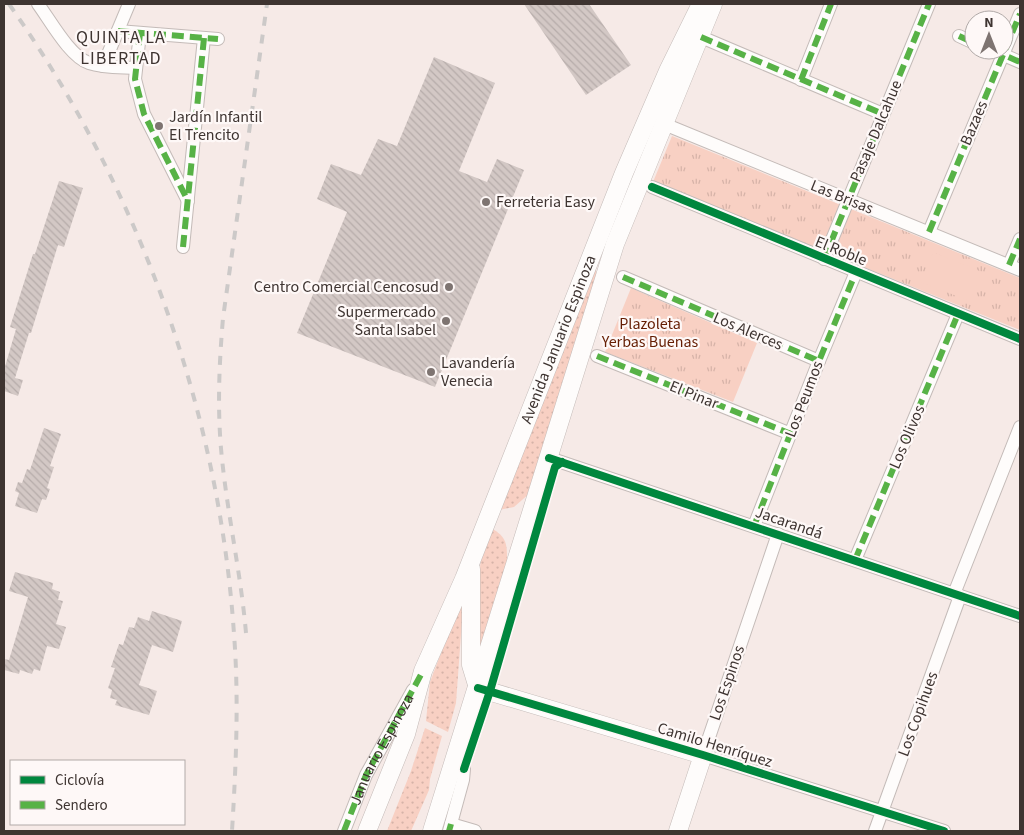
<svg xmlns="http://www.w3.org/2000/svg" width="1024" height="835" font-family="'Source Sans 3',sans-serif">
	<style>
		.grass { fill: url(#grass-dots) }
		.park { fill: url(#park-tufts) }
		.garden { fill: #f8d0c3 }
		.building { fill: url(#building-back-hatch) }
		.lines { fill: none; stroke-linecap: round; stroke-linejoin: round }
		.street-casing { stroke: #c4bbb8; stroke-width: 14 }
		.secondary-casing { stroke: #c4bbb8; stroke-width: 19 }
		.street { stroke: #fefcfb; stroke-width: 12 }
		.secondary { stroke: #fefcfb; stroke-width: 18 }
		.rail { stroke: #ccc9c8; stroke-width: 4; stroke-dasharray: 9 9; stroke-linecap: butt }
		.quiet { stroke: #57b246; stroke-width: 6; stroke-dasharray: 12 6; stroke-linecap: butt }
		.cycleway-casing { stroke: #fef8f7; stroke-width: 11 }
		.cycleway { stroke: #00873e; stroke-width: 8 }
		.poi-dot { fill: #7e7471; stroke: #fef8f7; stroke-width: 2 }
		.labels { text-anchor: middle; dominant-baseline: central; stroke-width: 4.5; stroke-linejoin: round; paint-order: stroke }
		.poi-label { font-size: 16px; fill: #3e3431; stroke: #fef8f7; text-anchor: start }
		.street-label { font-size: 16px; fill: #3e3431; stroke: #fef8f7 }
		.park-label { font-size: 16px; fill: #651e03; stroke: #fef8f7 }
		.neighbourhood-label { font-size: 18px; letter-spacing: 1px; fill: #3e3431; stroke: #fef8f7 }
	</style>
	<defs>
		<pattern id="grass-dots" width="8" height="8" patternUnits="userSpaceOnUse" patternTransform="scale(1.25)"><rect width="8" height="8" fill="#f8d0c3"/><path d="M2 2h.1M6 6h.1" fill="none" stroke="#d6b3a8" stroke-width="1.8" stroke-linecap="round"/></pattern>
		<pattern id="park-tufts" width="24" height="20" patternUnits="userSpaceOnUse" patternTransform="scale(1.25)"><rect width="24" height="20" fill="#f8d0c3"/><path d="M3 7l-1-3M5 7V3M7 7l1-3M15 17l-1-3M17 17v-4M19 17l1-3" fill="none" stroke="#d6b3a8"/></pattern>
		<pattern id="building-back-hatch" width="6" height="6" patternUnits="userSpaceOnUse" patternTransform="scale(1.25)"><rect width="6" height="6" fill="#d3c8c5"/><path d="M-1 5l2 2M0 0l6 6M5-1l2 2" fill="none" stroke="#b6acaa"/></pattern>
	</defs>
	<rect width="100%" height="100%" fill="#f6eae7"/>
	<!-- grass -->
	<g class="grass">
		<path d="M596,262V279L530,493L514,507L499,510Z"/>
		<path d="M491,528C507,537 507,544 507,561L474,673L477,591L482,551Z"/>
		<path d="M464,593L456,703L448,732L426,721L430,682Z"/>
		<path d="M425,728L442,736L430,779L429,790L411,831H387L411,771Z"/>
	</g>
	<!-- park -->
	<g class="park">
		<path d="M672,136L1020,278V330L653,182Z"/>
		<path d="M631,288L757,343L733,402L605,352Z"/>
	</g>
	<!-- garden -->
	<path class="garden" d="M933,252L982,272L970,301L920,282Z"/>
	<!-- building -->
	<g class="building">
		<path d="M524,4H589L631,65L586,95Z"/>
		<path d="M434,57L495,83L459,171L487,182L497,159L524,170L435,387L297,333L347,212L317,199L331,164L361,175L378,139L397,146Z"/>
		<path d="M59,181L83,188L64,247L58,245L31,333H29L15,378L23,380L18,396L4,391V370L16,329L10,327L33,254H35Z"/>
		<path d="M44,428L61,434L50,466L54,467L47,488L50,489L46,500L42,499L37,513L15,506L19,493L15,491L18,482L22,483L27,469L30,470Z"/>
		<path d="M15,572L53,583L52,589L60,592L58,600L63,601L56,624L66,627L59,649L47,646L40,671L34,669L32,674L20,670L19,674L4,670V659L9,660L28,597L9,591Z"/>
		<path d="M152,611L182,621L173,652L152,645L139,685L157,691L149,715L115,705L117,700L110,698L112,690L108,688L115,668L111,667L119,644L123,645L129,627L134,628L138,617L149,621Z"/>
	</g>
	<g class="lines">
		<defs>
			<g id="street">
				<path d="M38,4C50,20 70,57 89,63C104,68 121,67 136,68"/>
				<path d="M118,31L218,39"/>
				<path d="M140,33L135,79L144,114L188,201"/>
				<path d="M959,36L974,43"/>
				<path d="M701,37L883,114"/>
				<path d="M992,50L1020,62"/>
				<path d="M103,66L129,4"/>
				<path d="M801,80L831,4"/>
				<path d="M664,124L1020,270"/>
				<path d="M652,187L1020,339"/>
				<path d="M929,232L1020,14"/>
				<path d="M183,247L204,38"/>
				<path d="M824,259L929,4"/>
				<path d="M1009,265L1020,239"/>
				<path d="M623,277L819,361"/>
				<path d="M597,356L791,434"/>
				<path d="M549,458L1020,616"/>
				<path d="M754,526L819,361L856,272"/>
				<path d="M778,534L703,755L944,831"/>
				<path d="M855,560L958,314"/>
				<path d="M954,594L1020,427"/>
				<path d="M451,824L475,831"/>
				<path d="M344,831L366,775L413,690"/>
				<path d="M449,831L463,780L464,769L459,747"/>
				<path d="M875,831L960,596"/>
			</g>
			<g id="secondary">
				<path d="M471,569V665L478,688"/>
				<path d="M478,688L703,755L678,831"/>
				<path id="s1" d="M367,831L406,734L423,671L464,579L624,173L668,71L701,4"/>
				<path d="M432,831L615,244L713,4"/>
			</g>
		</defs>
		<!-- street casing -->
		<use href="#street" class="street-casing"/>
		<!-- secondary casing -->
		<use href="#secondary" class="secondary-casing"/>
		<!-- street -->
		<use href="#street" class="street"/>
		<!-- secondary -->
		<use href="#secondary" class="secondary"/>
		<!-- rail -->
		<g class="rail">
			<path d="M9,4C138,187 219,410 234,634C239,699 236,766 232,831"/>
			<path d="M246,633C241,575 228,517 222,459C217,412 219,365 223,318L267,4"/>
		</g>
		<!-- quiet -->
		<g class="quiet">
			<path d="M118,31L218,39"/>
			<path d="M140,33L135,79L144,114L188,201"/>
			<path d="M959,36L974,43"/>
			<path d="M701,37L883,114"/>
			<path d="M992,50L1020,62"/>
			<path d="M801,80L831,4"/>
			<path d="M929,232L1020,14"/>
			<path d="M183,247L204,38"/>
			<path d="M824,259L929,4"/>
			<path d="M1009,265L1020,239"/>
			<path d="M623,277L819,361"/>
			<path d="M597,356L791,434"/>
			<path d="M754,526L819,361L856,272"/>
			<path d="M855,560L958,314"/>
			<path id="s2" d="M344,831L366,775L423,671"/>
			<path d="M449,831L451,824"/>
		</g>
		<defs>
			<g id="cycleway">
				<path d="M652,187L1020,339"/>
				<path d="M549,458L1020,616"/>
				<path d="M478,688L703,755L944,831"/>
				<path d="M464,769L490,691L555,467L562,462"/>
			</g>
		</defs>
		<!-- cycleway casing -->
		<use href="#cycleway" class="cycleway-casing"/>
		<!-- cycleway -->
		<use href="#cycleway" class="cycleway"/>
	</g>
	<!-- markers -->
	<g class="poi-dot">
		<circle cx="159" cy="126" r="5"/>
		<circle cx="486" cy="202" r="5"/>
		<circle cx="449" cy="287" r="5"/>
		<circle cx="446" cy="321" r="5"/>
		<circle cx="431" cy="372" r="5"/>
	</g>
	<g class="labels">
		<!-- poi labels -->
		<g class="poi-label">
			<text x="169" y="117">Jardín Infantil<tspan x="169" dy="18">El Trencito</tspan></text>
			<text x="496" y="202">Ferreteria Easy</text>
			<text x="439" y="287" text-anchor="end">Centro Comercial Cencosud</text>
			<text x="436" y="312" text-anchor="end">Supermercado<tspan x="436" dy="18">Santa Isabel</tspan></text>
			<text x="441" y="363">Lavandería<tspan x="441" dy="18">Venecia</tspan></text>
		</g>
		<!-- street labels -->
		<g class="street-label">
			<text transform="translate(974 123) rotate(-67)">Bazaes</text>
			<text transform="translate(876 131) rotate(-67)">Pasaje Dalcahue</text>
			<text transform="translate(842 197) rotate(22)">Las Brisas</text>
			<text transform="translate(841 251) rotate(22)">El Roble</text>
			<text transform="translate(748 331) rotate(23)">Los Alerces</text>
			<text stroke="none"><textPath href="#s1" startOffset="528">Avenida Januario Espinoza</textPath></text>
			<text transform="translate(694 395) rotate(22)">El Pinar</text>
			<text transform="translate(804 399) rotate(-69)">Los Peumos</text>
			<text transform="translate(907 437) rotate(-67)">Los Olivos</text>
			<text transform="translate(789 523) rotate(19)">Jacarandá</text>
			<text transform="translate(727 683) rotate(-71)">Los Espinos</text>
			<text transform="translate(918 714) rotate(-70)">Los Copihues</text>
			<text transform="translate(715 745) rotate(17)">Camilo Henríquez</text>
			<text stroke="none"><textPath href="#s2" startOffset="90">Januario Espinoza</textPath></text>
		</g>
		<!-- park labels -->
		<g class="park-label">
			<text x="650" y="324">Plazoleta<tspan x="650" dy="18">Yerbas Buenas</tspan></text>
		</g>
		<!-- neighbourhood labels -->
		<g class="neighbourhood-label">
			<text x="121" y="37">QUINTA LA<tspan x="121" dy="21">LIBERTAD</tspan></text>
		</g>
	</g>
	<!-- border -->
	<rect width="1024" height="835" fill="none" stroke="#3e3431" stroke-width="10"/>
	<!-- legend -->
	<rect x="10" y="760" width="175" height="65" fill="#fef8f7" stroke="#b1aaa8"/>
	<rect x="20" y="776" width="25" height="8" fill="#00873e" stroke="#b1aaa8"/>
	<text x="55" y="785" font-size="15" fill="#3e3431">Ciclovía</text>
	<rect x="20" y="801" width="25" height="8" fill="#57b246" stroke="#b1aaa8"/>
	<text x="55" y="810" font-size="15" fill="#3e3431">Sendero</text>
	<!-- north arrow -->
	<g transform="translate(989 35)"><circle r="24" fill="#fef8f7" stroke="#b1aaa8"/>
	<path d="M0-4L9 19L0 12L-9 19Z" fill="#7e7471"/>
	<text y="-8" font-size="14" font-weight="bold" text-anchor="middle" fill="#3e3431">N</text>
	</g>
</svg>
